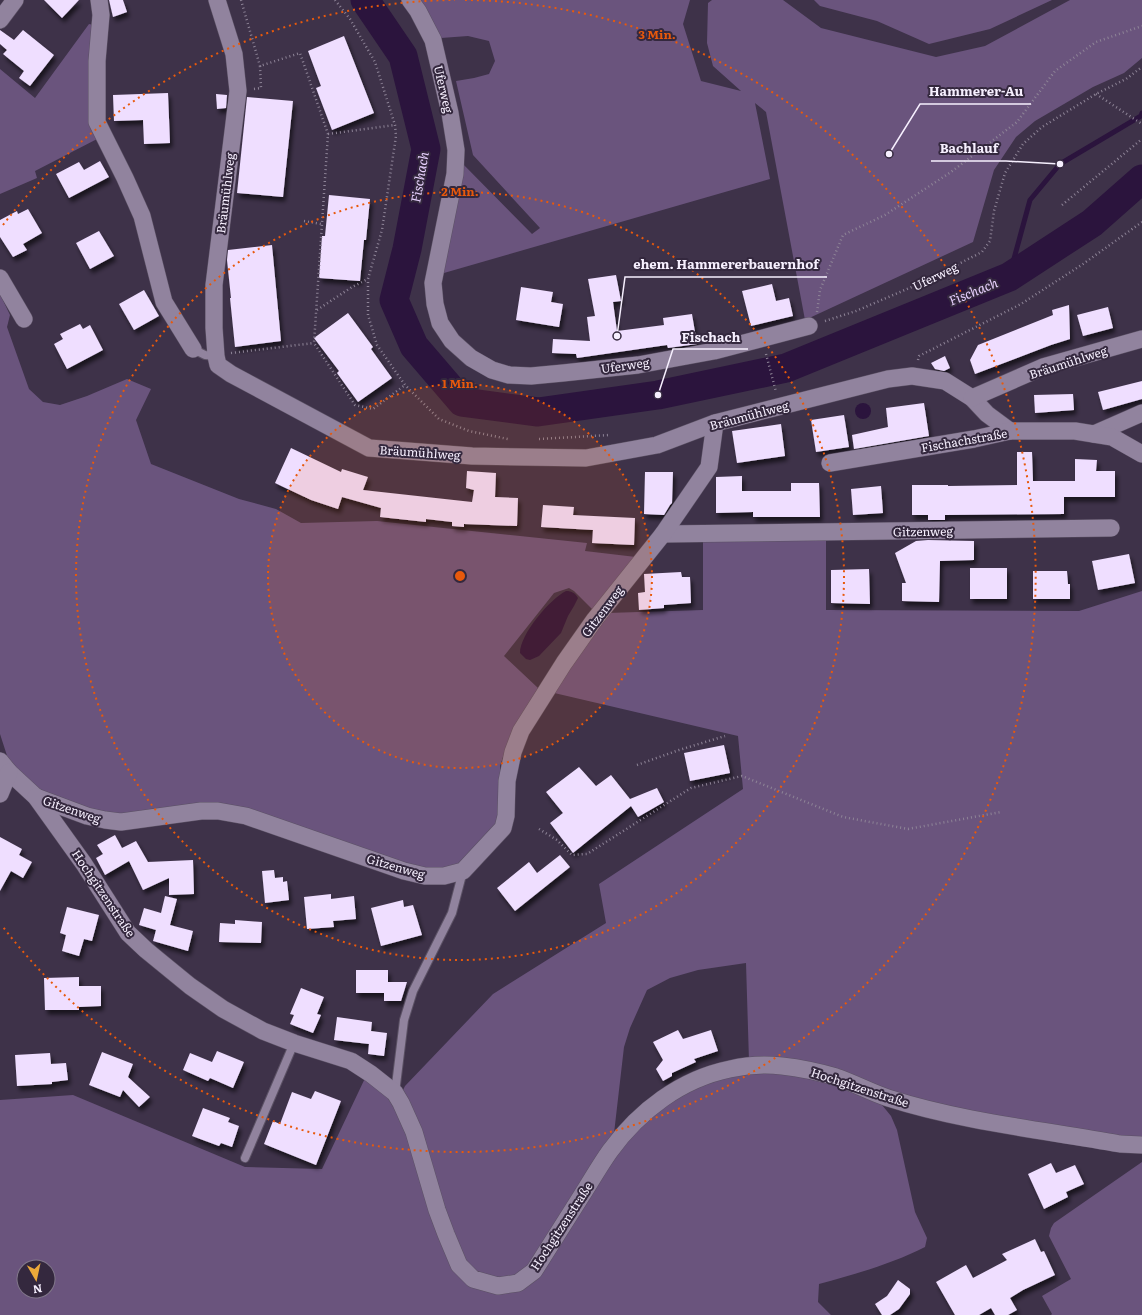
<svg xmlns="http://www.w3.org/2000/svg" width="1142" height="1315" font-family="Literata,serif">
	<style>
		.green { fill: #6a547d; fill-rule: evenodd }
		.water { fill: #2b143d }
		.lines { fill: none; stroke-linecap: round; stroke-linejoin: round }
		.stream { stroke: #2b143d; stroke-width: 5 }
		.river { stroke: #2b143d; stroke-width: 29 }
		.building { fill: #efdeff; filter: url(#shadow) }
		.lane-casing { stroke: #5b5164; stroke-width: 10 }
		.street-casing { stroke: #5b5164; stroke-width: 18 }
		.path { stroke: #8e8497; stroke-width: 2.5; stroke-dasharray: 1 3; stroke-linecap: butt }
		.lane { stroke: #91839e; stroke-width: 8 }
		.street { stroke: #91839e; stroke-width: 17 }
		.ring { fill: none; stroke: #e8590c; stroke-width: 2; stroke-dasharray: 2 4 }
		.labels { text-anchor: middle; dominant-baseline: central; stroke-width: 4; stroke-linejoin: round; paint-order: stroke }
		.street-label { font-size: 12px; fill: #f6effe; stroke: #34283e }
		.water-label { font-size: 13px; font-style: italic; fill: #e8d1fe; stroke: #34283e }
		.centre { fill: #e8590c; stroke: #34283e; stroke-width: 2 }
		.ring-label { font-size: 12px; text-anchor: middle; font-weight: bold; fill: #e8590c; stroke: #34283e; stroke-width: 4; stroke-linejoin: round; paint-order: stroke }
		.leader { fill: none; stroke: #f6effe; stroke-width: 1.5 }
		.callout-dot { fill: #f6effe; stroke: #34283e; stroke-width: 1.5 }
		.callout-label { font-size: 13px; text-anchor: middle; font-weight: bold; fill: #f6effe; stroke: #34283e; stroke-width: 4; stroke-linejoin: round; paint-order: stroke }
	</style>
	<defs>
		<filter id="shadow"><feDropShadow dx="2.5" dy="4.5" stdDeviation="2" flood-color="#0009"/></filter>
	</defs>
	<rect width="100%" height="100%" fill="#3e3249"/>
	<!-- green -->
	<g class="green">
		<path d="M418,0H690L683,24L701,81L741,91L713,66L707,43L708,3L712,0H783L821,28L936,57L985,46L1070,0H1142V58L1124,73L1093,87L1035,121L1016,137L994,170L973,242L805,320L766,112L755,103L770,179L437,275L461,162L532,234L540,228L473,155L456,81L474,78L489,74L495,61L489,41L468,36L441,38Z"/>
		<path d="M814,0H1052L990,29L929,44L877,21L820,6Z"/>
		<path d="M89,24L94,25L95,44L88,102L93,124L99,138L35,171L37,178L0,194V69L35,98Z"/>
		<path d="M0,294L10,315L7,327L29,389L43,402L60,405L87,396L127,379L151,389L136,420L151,464L239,499L276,509L301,523L377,521L587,543L585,551L636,557L595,612L574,591L569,588L554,593L504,656L538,688L509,739L500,766L501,806L496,828L466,861L437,873L237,808L103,817L35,790L11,768L0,734Z"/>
		<path d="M703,538H826V610L1079,611L1142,591V1142L982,1118L749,1061L746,963L698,970L670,978L647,990L630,1028L624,1047L613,1142L533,1261L517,1275L496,1278L477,1272L463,1259L402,1092L405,1086L493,994L606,923L599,884L743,789L738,736L550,692L607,613L703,610Z"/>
		<path d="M759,1068L832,1081L873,1099L882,1105L891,1116L897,1130L915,1212L927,1238L925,1247C892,1264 855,1274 819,1284L818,1302L831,1315H0V1100L73,1095L245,1167L322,1169L367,1074L401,1110L456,1266L516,1286L620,1145L679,1091ZM24,1267H48V1291H24Z"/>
		<path d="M1142,1162V1315H1051L1052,1314L1042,1296L1071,1279L1049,1236L1051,1228L1054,1223Z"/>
	</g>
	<!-- water -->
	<g class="water">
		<circle cx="863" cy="411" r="8"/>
		<path d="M566,591C572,591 575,593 578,598L574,606L568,616L561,633L539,656L530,660L526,659L520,653C520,634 550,599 566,591Z"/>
	</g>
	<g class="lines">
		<!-- stream -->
		<path class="stream" d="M1009,277L1030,200L1060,164L1141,116L1142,113"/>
		<!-- river -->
		<path class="river" d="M365,0L403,56L426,149L407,249L394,300L414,346L462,402L538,412L658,395L786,368L1009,277L1092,223L1142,179"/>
	</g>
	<!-- building -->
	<g class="building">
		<path d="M44,0H79L62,18Z"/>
		<path d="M109,0H123L127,12L113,17Z"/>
		<path d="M0,30L14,40L23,30L54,55L30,86L19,78L24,71L3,54L7,50L0,44Z"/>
		<path d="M344,36L374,113L332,130L316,88L321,86L308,51Z"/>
		<path d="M168,93L170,143L144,144L143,120L114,121L113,95Z"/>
		<path d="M216,94L227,95L226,108L217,109Z"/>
		<path d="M247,97L293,101L283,197L237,193Z"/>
		<path d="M100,161L109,177L69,198L56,174L79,162L84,170Z"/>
		<path d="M329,195L370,199L366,240H364L360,281L319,278L322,236H325Z"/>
		<path d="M28,209L42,233L23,244L27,250L13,257L0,237V220L17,211L18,214Z"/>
		<path d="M99,231L114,256L90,269L76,243Z"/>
		<path d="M272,245L281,341L235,347L230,298H231L227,260L228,250Z"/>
		<path d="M616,275L621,301L613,302L617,331L664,325L663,318L692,314L697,344L668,348L667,345L577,358L576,354L552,353L553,339L590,341L587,317L595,316L588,279Z"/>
		<path d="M772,284L776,301L789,298L793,316L751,326L742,291Z"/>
		<path d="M521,287L553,292L551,302L563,304L559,327L516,320Z"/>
		<path d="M144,290L159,316L134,330L119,304Z"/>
		<path d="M1069,305L1070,339L1051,345L975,374L970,360L978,345L1053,315L1052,310Z"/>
		<path d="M1108,307L1113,328L1083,336L1077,315Z"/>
		<path d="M348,313L373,347L371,349L392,378L358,402L337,373L339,371L314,338Z"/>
		<path d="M80,324L83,329L90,325L103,350L67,369L54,344L63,339L60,334Z"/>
		<path d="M945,356L950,368L944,371L935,369L931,363Z"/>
		<path d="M1142,381V399L1103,410L1098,392Z"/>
		<path d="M1073,394L1074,410L1035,413L1034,395Z"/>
		<path d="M924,403L929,436L854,449L852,435L888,427L886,408Z"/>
		<path d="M844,415L849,447L816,452L811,420Z"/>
		<path d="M781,424L785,456L737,463L732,431Z"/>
		<path d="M291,448L341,472L342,469L368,477L363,490L472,502L474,490L466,488L467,471L496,473L495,497L518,498L517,526L464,524V527L452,526V522L426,519V522L380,517L381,508L342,497L338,509L311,500L275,483Z"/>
		<path d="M1017,452H1032L1033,481H1075V459L1097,460L1096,471H1115V497H1064V514L945,515V520H928V515H912V485H948V486L1017,485Z"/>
		<path d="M645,472H673L672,503L670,505L664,515L644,514Z"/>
		<path d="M742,476V491H791V483H819L820,517H753V512L716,513V477Z"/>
		<path d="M881,486L883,513L853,515L851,489Z"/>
		<path d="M543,505L574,507L573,515L635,518L634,545L592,543L593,530L541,527Z"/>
		<path d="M928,540L974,541V560L940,561L939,602L902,601V583H906L895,553L916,541Z"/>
		<path d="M1129,554L1135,583L1098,590L1092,561Z"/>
		<rect x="970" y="568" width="37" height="31"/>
		<path d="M869,569L870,604L831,603V570Z"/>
		<path d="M1033,571H1067L1068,584H1070V599H1033Z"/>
		<path d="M681,572L682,577H690L691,603L664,605V608L639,610L638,593L645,592L644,574Z"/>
		<path d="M724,745L730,773L690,781L684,753Z"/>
		<path d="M579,767L596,786L611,775L630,799L657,788L664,802L638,817L631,806L573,853L550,823L563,813L546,792Z"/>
		<path d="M115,835L122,848L136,841L148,862L193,860L194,894L169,895V878L143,890L129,861L105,875L96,858L103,854L97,845Z"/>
		<path d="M0,837L22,849L19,855L32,862L23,878L11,871L0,891Z"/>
		<path d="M560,855L570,867L515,911L497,888L529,862L537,873Z"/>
		<path d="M274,870L275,878L283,877V882L287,881L289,900L265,903L262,871Z"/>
		<path d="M331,894V899L354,896L356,919L333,921L334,927L307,929L304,897Z"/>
		<path d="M165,896L177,899L170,925L193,931L188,951L153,941L156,930L139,925L144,908L161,913Z"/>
		<path d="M403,900L404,907L413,905L422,935L381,946L371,908Z"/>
		<path d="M67,907L99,915L92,941L84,939L79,956L62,951L66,935L60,933Z"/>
		<path d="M235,920L262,922L261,943L219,942L220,923L235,924Z"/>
		<path d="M356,970H388V982H407L401,1001H384V993H356Z"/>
		<path d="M79,977V986H101V1006L79,1007V1010H45L44,978Z"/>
		<path d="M301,988L324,997L317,1014L321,1015L313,1033L290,1024L294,1015L290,1014Z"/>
		<path d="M337,1017L372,1022L371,1031L387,1033L384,1056L368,1054L369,1044L334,1040Z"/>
		<path d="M678,1030L683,1039L711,1030L718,1051L694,1059L696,1062L672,1073V1076L663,1081L656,1069L663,1060L653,1042Z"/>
		<path d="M217,1051L244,1062L233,1088L210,1078L208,1081L183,1070L190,1053L212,1062Z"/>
		<path d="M102,1052L133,1064L128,1077L150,1097L139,1107L123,1090L120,1097L89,1085Z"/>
		<path d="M50,1053L51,1064L66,1063L68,1080L52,1082V1084L17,1086L15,1055Z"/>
		<path d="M315,1091L341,1101L316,1165L264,1144L273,1121L280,1124L292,1092L311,1099Z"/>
		<path d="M203,1108L230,1118L228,1122L239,1126L232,1147L221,1143L219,1146L192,1136Z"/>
		<path d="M1051,1163L1056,1173L1075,1165L1084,1184L1066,1192L1068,1197L1044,1209L1028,1174Z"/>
		<path d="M1035,1239L1041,1252L1044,1251L1055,1275L1023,1290L1010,1298L1017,1310L1008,1315H995L991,1308L979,1315H955L936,1282L966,1265L973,1278L1007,1260L1002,1254Z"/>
		<path d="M898,1280L910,1289V1294L899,1309L890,1315H882L875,1304L887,1296Z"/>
	</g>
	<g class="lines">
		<defs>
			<g id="lane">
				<path d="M193,349L205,355L216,356"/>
				<path d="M395,1093L404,1020L413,991L452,913L463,871"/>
				<path d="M245,1158L294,1043"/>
			</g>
			<g id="street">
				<path d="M99,0L101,15L97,61V122L125,178L142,216L164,302L193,349"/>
				<path d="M217,0L234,54L238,91L214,285V328L216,356L218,365L231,374L369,448L472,456L586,458L657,445L715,423L888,379L912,376L945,381L972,398L987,414L1010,431"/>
				<path d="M410,0L418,11L433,40L450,113L456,150L455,174L433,283L435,304L440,323L452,341L471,358L492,370L509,375L531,376L563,373L638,365L714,351L809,326"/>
				<path d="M0,20L15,0"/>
				<path d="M0,278L24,319"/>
				<path d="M972,398L1043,367L1142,339"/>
				<path d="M1094,434L1142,413"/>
				<path d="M830,463L974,439L1010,431H1075L1112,437L1142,454"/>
				<path d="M663,534L1111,528"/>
				<path d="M0,761L9,772L36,797L84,864L128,933L146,950L190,986L223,1009L263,1031L294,1043L351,1061L371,1074L395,1093L401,1103L414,1132L437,1210L446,1234L459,1265L473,1279L498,1286L518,1283L534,1271C550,1246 566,1220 582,1195C591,1181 600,1165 610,1151C639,1111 681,1079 730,1069C748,1065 764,1064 782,1066C800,1068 819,1072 836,1077C854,1083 870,1092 888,1098C963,1122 1043,1130 1120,1144L1142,1145"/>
				<path d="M0,794L9,772"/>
				<path d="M36,797L87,816L105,820L121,822L201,811H218L246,816L404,871L425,876H444L463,871L503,828L506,816L507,781L513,752L521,731L564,663L595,619L663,534L709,467L715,423"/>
			</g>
		</defs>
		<!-- lane casing -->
		<use href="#lane" class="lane-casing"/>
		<!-- street casing -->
		<use href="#street" class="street-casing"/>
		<!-- path -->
		<g class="path">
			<path d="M241,0L260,66"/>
			<path d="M335,0L350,19L375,62L395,125L396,136L382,230L368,279V315L377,345L405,385L439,419L469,431L508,439"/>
			<path d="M254,89L261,88L260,66L300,53L328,134L314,343L355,405L373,409L405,385"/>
			<path d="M1096,94L1142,124"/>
			<path d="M328,134L395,125"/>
			<path d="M1062,205L1142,139"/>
			<path d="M304,221L321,224"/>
			<path d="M317,310L352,287L368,279"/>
			<path d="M817,312L820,290L843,235L885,215L951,172L1017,122L1055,71L1096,42L1142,26"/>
			<path d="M825,321L856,311L921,283L982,252L990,241L994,211L1005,173L1023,144L1042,127L1096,94L1126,79L1142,67"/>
			<path d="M231,353L314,343"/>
			<path d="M766,354L776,392"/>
			<path d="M918,360L919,356L1021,304L1083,264L1142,222"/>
			<path d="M539,439L610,435"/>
			<path d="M637,765L679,750L725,736"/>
			<path d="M539,829L557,840L572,855L587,854L691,788L742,776L843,817L908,829L1001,812"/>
		</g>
		<!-- lane -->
		<use href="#lane" class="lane"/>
		<!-- street -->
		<use href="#street" class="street"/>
	</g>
	<!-- distance rings -->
	<circle cx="460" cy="576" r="192" fill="#e8590c" fill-opacity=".12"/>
	<g class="ring">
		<circle cx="460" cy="576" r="192"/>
		<circle cx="460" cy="576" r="384"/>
		<path d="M3 225A576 576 0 0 1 455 0M465 0A576 576 0 1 1 3 927"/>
	</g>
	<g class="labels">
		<!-- street labels -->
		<g class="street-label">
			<text transform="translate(444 89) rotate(77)">Uferweg</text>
			<text transform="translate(225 193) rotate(-83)">Bräumühlweg</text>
			<text transform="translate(935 276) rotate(-26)">Uferweg</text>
			<text transform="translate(1068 362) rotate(-18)">Bräumühlweg</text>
			<text transform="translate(625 365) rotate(-8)">Uferweg</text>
			<text transform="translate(749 415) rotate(-15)">Bräumühlweg</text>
			<text transform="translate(964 440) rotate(-10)">Fischachstraße</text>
			<text transform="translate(420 452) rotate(4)">Bräumühlweg</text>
			<text transform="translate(923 531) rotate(-1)">Gitzenweg</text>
			<text transform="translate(602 611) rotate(-53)">Gitzenweg</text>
			<text transform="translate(72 809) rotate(19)">Gitzenweg</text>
			<text transform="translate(396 866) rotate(16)">Gitzenweg</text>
			<text transform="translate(104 893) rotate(56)">Hochgitzenstraße</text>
			<text transform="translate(860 1087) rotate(18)">Hochgitzenstraße</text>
			<text transform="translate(561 1226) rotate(-57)">Hochgitzenstraße</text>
		</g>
		<!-- water labels -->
		<g class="water-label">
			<text transform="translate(419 177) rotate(-80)">Fischach</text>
			<text transform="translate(973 291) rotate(-22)">Fischach</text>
		</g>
	</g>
	<circle cx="460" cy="576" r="6" class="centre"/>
	<g class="ring-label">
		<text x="657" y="39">3 Min.</text>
		<text x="460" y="196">2 Min.</text>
		<text x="460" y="388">1 Min.</text>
	</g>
	<!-- callouts -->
	<path class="leader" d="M889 154L920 104H1031M1060 164L1006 161H931M617 336L625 277H827M658 395L673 349H748"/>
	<g class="callout-dot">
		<circle cx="889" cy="154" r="4"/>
		<circle cx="1060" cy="164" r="4"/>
		<circle cx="617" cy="336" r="4"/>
		<circle cx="658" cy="395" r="4"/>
	</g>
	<g class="callout-label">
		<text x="976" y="96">Hammerer-Au</text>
		<text x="969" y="153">Bachlauf</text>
		<text x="726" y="269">ehem. Hammererbauernhof</text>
		<text x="711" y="342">Fischach</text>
	</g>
	<!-- north arrow -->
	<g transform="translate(36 1279) rotate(171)"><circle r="19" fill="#34283e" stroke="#82788b"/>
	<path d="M0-3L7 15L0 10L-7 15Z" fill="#eca93a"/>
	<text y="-6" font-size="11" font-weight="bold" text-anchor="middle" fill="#f6effe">N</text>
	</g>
</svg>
